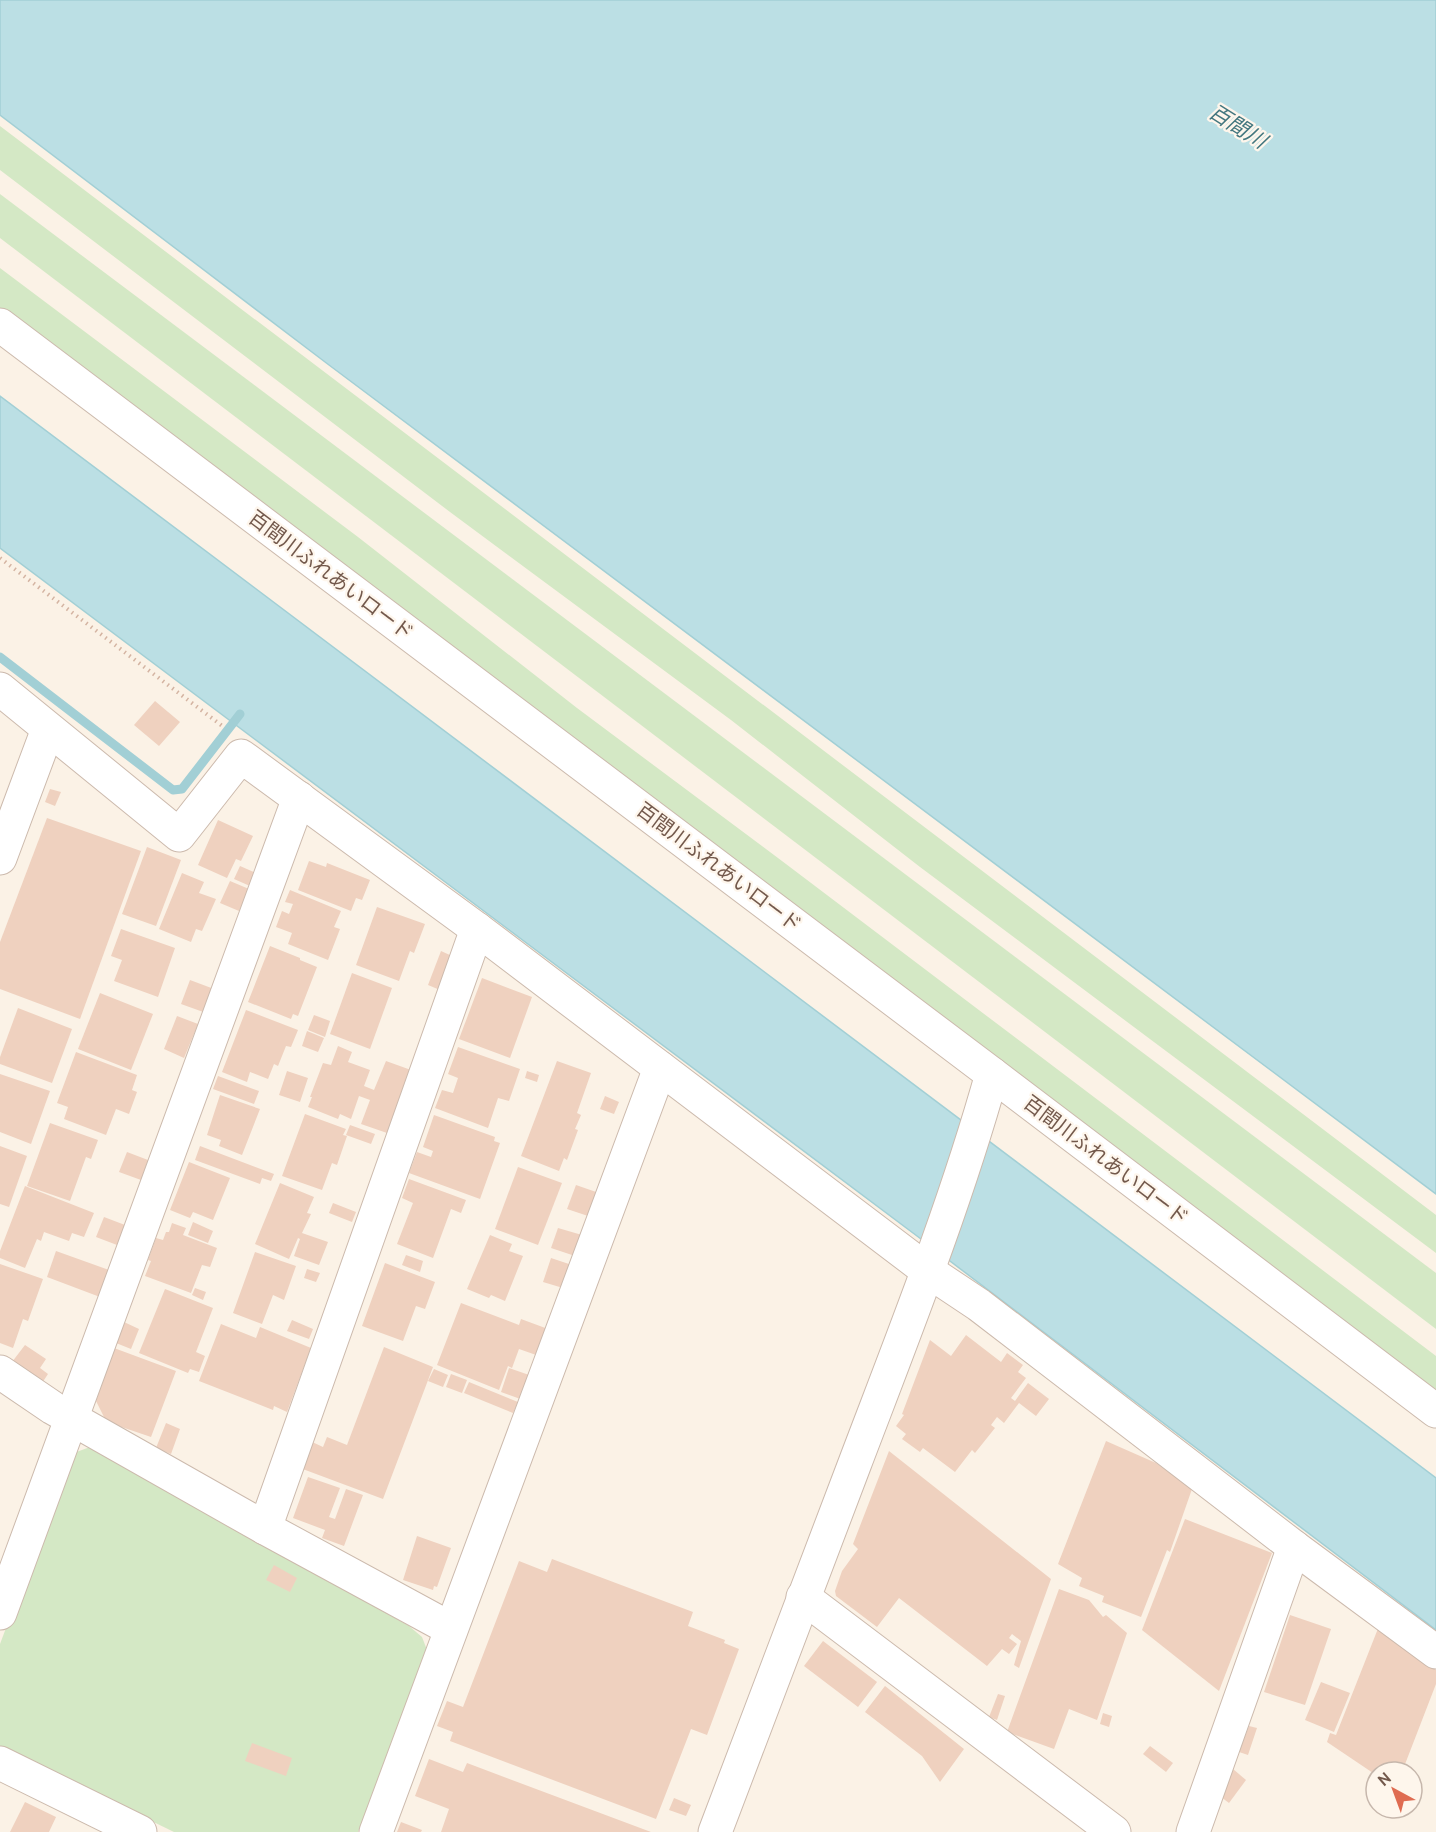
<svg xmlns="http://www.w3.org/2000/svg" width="1436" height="1832" font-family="Cabin,'Noto Sans JP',sans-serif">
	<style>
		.green { fill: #d4e8c5 }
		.water { fill: #bbdfe4; stroke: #a2cfd5; stroke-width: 1.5 }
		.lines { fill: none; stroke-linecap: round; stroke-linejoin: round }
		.stream { stroke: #a2cfd5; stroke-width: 9 }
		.building { fill: #efd1bf }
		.minor-casing { stroke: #ccbaad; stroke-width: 35 }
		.path { stroke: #d4b4a2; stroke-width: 4; stroke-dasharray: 1.5 4.5; stroke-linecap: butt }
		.minor { stroke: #fff; stroke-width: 33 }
		.labels { text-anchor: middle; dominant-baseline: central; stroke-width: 4.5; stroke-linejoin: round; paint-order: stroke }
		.street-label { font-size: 20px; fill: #73594c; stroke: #fef6ec }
		.water-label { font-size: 21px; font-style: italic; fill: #43777f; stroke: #fef6ec }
	</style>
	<rect width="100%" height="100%" fill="#fbf2e6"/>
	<!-- green -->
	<g class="green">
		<path d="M0,126L1436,1215V1253L920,867L731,720L450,512L0,170Z"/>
		<path d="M0,194L1436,1273V1329L0,238Z"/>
		<path d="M0,268L358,537L577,708L782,861L1436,1356V1398L912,998L0,308Z"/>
		<path d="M90,1447L409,1626L422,1637L427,1650L358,1832H174L0,1747V1644L71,1454Z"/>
	</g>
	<!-- water -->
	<g class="water">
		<path d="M0,0H1436V1194L329,365L0,115Z"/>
		<path d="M0,396L1436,1478V1630L917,1236L0,548Z"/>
	</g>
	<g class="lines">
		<!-- stream -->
		<path class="stream" d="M0,657L173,790L182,789L240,714"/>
	</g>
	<!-- building -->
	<g class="building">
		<path d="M155,701L180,722L159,746L134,725Z"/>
		<path d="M50,789L61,792L55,806L45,802Z"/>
		<path d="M47,818L141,851L80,1019L0,989V942Z"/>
		<path d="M218,820L253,836L241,861L236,859L227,878L198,865Z"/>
		<path d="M147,847L181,860L156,926L122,914Z"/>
		<path d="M309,861L326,867L327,863L370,880L362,900L356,898L351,911L298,890Z"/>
		<path d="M240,866L256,873L250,886L234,879Z"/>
		<path d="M182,873L204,882L199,893L216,899L202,931L196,929L191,942L159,929Z"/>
		<path d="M230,881L249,889L239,911L220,903Z"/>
		<path d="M290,890L341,911L334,927L340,929L328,960L288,944L292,933L276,927L282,911L289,914L293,904L285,902Z"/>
		<path d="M377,907L425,924L414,953L410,951L399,981L356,965Z"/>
		<path d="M121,929L175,948L158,997L114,981L122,960L111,956Z"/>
		<path d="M270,946L300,958V960L317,967L298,1016L293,1014L291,1019L248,1002Z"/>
		<path d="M441,951L452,956L440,990L428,985Z"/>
		<path d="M352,973L392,988L370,1049L330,1034Z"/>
		<path d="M482,978L532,997L510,1058L459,1039Z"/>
		<path d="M190,980L214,989L206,1013L181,1004Z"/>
		<path d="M100,993L153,1014L131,1070L78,1049Z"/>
		<path d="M18,1008L72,1029L52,1083L0,1064V1057Z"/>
		<path d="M246,1010L298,1030L291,1047L286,1046L278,1066L274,1064L268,1079L250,1072L247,1082L222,1072Z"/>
		<path d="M314,1015L330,1021L325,1037L308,1030Z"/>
		<path d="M177,1016L198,1024L184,1058L164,1049Z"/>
		<path d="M307,1031L324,1038L318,1052L302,1046Z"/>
		<path d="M338,1046L352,1052L348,1062L370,1070L364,1086L374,1090L386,1061L411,1070L387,1133L361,1124L370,1100L359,1096L351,1119L340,1114L338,1119L308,1107L312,1097H310L323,1063L331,1065Z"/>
		<path d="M458,1047L520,1069L509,1101L498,1098L488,1128L435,1108L442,1090L453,1093L458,1078L448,1074Z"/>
		<path d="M76,1052L137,1075L132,1090L137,1092L129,1114L116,1109L106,1135L64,1119L68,1107L57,1103Z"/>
		<path d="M557,1061L591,1073L577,1113L581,1115L575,1129L578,1130L567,1160L564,1158L559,1171L521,1156Z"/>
		<path d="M287,1071L308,1078L300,1102L279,1095Z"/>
		<path d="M527,1071L539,1075L537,1082L525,1078Z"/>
		<path d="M0,1074L50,1091L31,1144L0,1132Z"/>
		<path d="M218,1076L259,1091L254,1104L213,1089Z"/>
		<path d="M220,1095L260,1109L242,1155L219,1146L221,1140L207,1135Z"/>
		<path d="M605,1096L619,1102L614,1114L600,1109Z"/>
		<path d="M305,1114L346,1129L343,1135L347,1136L337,1165L332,1163L322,1190L282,1176Z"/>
		<path d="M434,1115L495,1137L494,1141L500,1143L480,1199L409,1173L417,1152L431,1157L433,1151L423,1147Z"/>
		<path d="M50,1123L98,1140L91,1159L86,1157L70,1201L27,1186Z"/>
		<path d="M350,1125L375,1134L371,1144L346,1135Z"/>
		<path d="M0,1146L27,1156L9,1207L0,1204Z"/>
		<path d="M200,1146L274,1174L271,1181L262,1178L260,1184L195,1160Z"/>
		<path d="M127,1152L148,1160L141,1180L119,1172Z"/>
		<path d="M189,1162L230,1178L213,1220L193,1212L190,1218L170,1210Z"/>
		<path d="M518,1167L562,1183L538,1245L495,1229Z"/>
		<path d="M409,1179L466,1200L461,1213L451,1209L433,1258L397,1244L413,1203L402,1198Z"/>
		<path d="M280,1183L314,1197L307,1213L311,1214L302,1233L328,1242L319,1265L294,1256L300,1239L298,1238L289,1259L255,1244Z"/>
		<path d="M576,1185L599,1193L591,1217L567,1209Z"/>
		<path d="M25,1186L94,1213L84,1237L72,1233L69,1241L44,1232L41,1241L37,1239L25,1268L0,1258V1251Z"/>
		<path d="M333,1203L356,1212L352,1222L329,1213Z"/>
		<path d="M104,1217L125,1225L117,1245L96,1237Z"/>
		<path d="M193,1222L213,1231L208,1243L188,1235Z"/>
		<path d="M172,1223L186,1228L183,1235L217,1248L210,1267L202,1265L191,1293L145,1276L151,1261L148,1260L156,1238L163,1240L166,1232H169Z"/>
		<path d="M558,1228L582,1235L575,1256L551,1248Z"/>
		<path d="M490,1235L512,1244L509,1251L523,1256L505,1301L491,1295L489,1298L467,1289Z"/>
		<path d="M56,1251L109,1270L100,1297L47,1277Z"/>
		<path d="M255,1252L296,1266L284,1300L273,1295L262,1324L233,1313Z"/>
		<path d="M406,1255L423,1261L420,1272L402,1265Z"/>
		<path d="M551,1258L572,1265L563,1288L543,1282Z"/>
		<path d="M385,1263L435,1282L425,1309L416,1306L403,1341L362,1326Z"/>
		<path d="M0,1264L43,1279L28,1321L23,1319L13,1348L0,1343Z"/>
		<path d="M307,1269L320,1273L316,1282L304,1278Z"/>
		<path d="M195,1288L206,1292L203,1300L192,1295Z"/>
		<path d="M165,1289L213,1308L196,1352L205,1356L199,1372L190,1369L188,1373L139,1353Z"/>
		<path d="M461,1303L519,1325L521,1319L548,1329L539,1356L519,1349L512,1368L508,1366L499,1390L437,1365Z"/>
		<path d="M292,1320L313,1329L309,1339L287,1331Z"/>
		<path d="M124,1322L139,1329L131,1349L116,1343Z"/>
		<path d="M221,1324L256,1338L260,1327L311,1348L287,1412L274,1406L273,1410L199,1381Z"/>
		<path d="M966,1335L1001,1362L1007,1353L1023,1365L1018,1372L1026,1378L1011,1398L1015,1401L1028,1383L1049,1399L1036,1416L1019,1403L1004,1423L997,1417L991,1425L995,1428L975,1453L972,1450L955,1472L923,1448L920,1452L902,1439L906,1434L896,1426L904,1415L902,1414L930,1340L951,1356Z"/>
		<path d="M25,1345L46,1359L40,1368L48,1374L42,1383L12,1362Z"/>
		<path d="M384,1347L433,1367L383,1499L300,1468L310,1441L323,1447L327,1437L347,1445Z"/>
		<path d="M114,1348L176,1371L151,1437L104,1421L105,1419L96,1401Z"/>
		<path d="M509,1368L532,1376L523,1400L501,1392Z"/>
		<path d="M434,1369L448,1375L443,1387L428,1381Z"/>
		<path d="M451,1374L467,1380L462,1393L446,1387Z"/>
		<path d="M469,1382L518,1402L513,1413L464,1393Z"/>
		<path d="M166,1423L180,1429L171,1454L156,1448Z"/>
		<path d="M1106,1441L1156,1463L1192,1489L1170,1552L1167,1550L1141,1617L1102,1602L1104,1596L1079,1586L1082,1578L1058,1564Z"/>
		<path d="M889,1451L1051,1579L1019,1668L1014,1665L1021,1641L1012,1634L1009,1638L1017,1644L1009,1654L1002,1649L987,1666L899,1598L877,1627L836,1596L835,1591L842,1571L858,1549L853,1544Z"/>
		<path d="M308,1477L340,1488L329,1517L335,1519L346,1489L363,1495L344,1546L322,1538L325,1530L293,1518Z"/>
		<path d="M1185,1519L1272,1553L1219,1691L1142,1630Z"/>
		<path d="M417,1536L451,1548L437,1587L434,1586L433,1590L403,1580Z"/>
		<path d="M552,1559L693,1612L688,1626L725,1640L724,1643L739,1649L707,1735L691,1729L656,1819L450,1741L453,1732L437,1726L447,1701L463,1707L519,1561L547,1572Z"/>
		<path d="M274,1565L297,1578L290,1592L266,1580Z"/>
		<path d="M1059,1589L1089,1600L1103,1617L1106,1615L1127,1633L1097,1720L1069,1709L1054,1749L1007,1732Z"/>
		<path d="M1290,1615L1331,1629L1305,1705L1264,1692Z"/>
		<path d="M1379,1626L1436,1670V1684L1402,1772H1376V1775L1327,1742L1330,1733L1336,1735Z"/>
		<path d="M823,1641L877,1682L858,1707L804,1666Z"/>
		<path d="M1321,1682L1350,1693L1334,1732L1305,1720Z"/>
		<path d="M885,1686L964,1749L940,1782L922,1756L865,1712Z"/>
		<path d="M998,1694L1005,1696L997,1720L989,1717Z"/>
		<path d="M1103,1713L1112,1716L1109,1727L1100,1724Z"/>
		<path d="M1249,1726L1257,1728L1248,1755L1239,1752Z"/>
		<path d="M252,1743L292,1758L286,1776L245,1761Z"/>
		<path d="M1150,1746L1173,1763L1166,1772L1143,1754Z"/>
		<path d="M429,1759L463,1772L467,1763L651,1832H441L449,1809L415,1796Z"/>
		<path d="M1233,1769L1246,1780L1229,1803L1221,1797Z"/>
		<path d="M674,1798L691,1805L686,1816L669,1810Z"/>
		<path d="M25,1802L56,1817L49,1832H10Z"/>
		<path d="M401,1822L422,1830L421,1832H397Z"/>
	</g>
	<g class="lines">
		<defs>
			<g id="minor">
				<path d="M0,325L992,1074L1436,1411"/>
				<path d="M0,689L179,835L241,756L477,929L928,1271L979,1305L1294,1547L1436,1652"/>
				<path d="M0,858L48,729"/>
				<path d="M0,1372L53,1408L265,1528L451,1629"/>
				<path d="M265,1528L477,929"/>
				<path d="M803,1597L1114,1832"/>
				<path d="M0,1613L299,798"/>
				<path d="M0,1763L140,1832"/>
				<path d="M376,1832L660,1068"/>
				<path d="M715,1832C761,1709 808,1586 855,1463C904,1334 955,1206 992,1074"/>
				<path d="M1193,1832L1294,1547"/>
			</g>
		</defs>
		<!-- minor casing -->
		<use href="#minor" class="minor-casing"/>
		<!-- path -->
		<path class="path" d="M0,558L225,728"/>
		<!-- minor -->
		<use href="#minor" class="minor"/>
	</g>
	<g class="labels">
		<!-- street labels -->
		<g class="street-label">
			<text transform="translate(331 575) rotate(37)">百間川ふれあいロード</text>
			<text transform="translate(719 867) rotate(37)">百間川ふれあいロード</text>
			<text transform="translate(1106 1160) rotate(37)">百間川ふれあいロード</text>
		</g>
		<!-- water labels -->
		<g class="water-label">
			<text transform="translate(1238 126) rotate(32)">百間川</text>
		</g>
	</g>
	<!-- north arrow -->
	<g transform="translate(1394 1790) rotate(319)"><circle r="28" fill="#fef6ec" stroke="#c6b7ac" stroke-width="1.5"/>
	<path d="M0-4.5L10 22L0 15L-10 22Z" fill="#df6c51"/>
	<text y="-9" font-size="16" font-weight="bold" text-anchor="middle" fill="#73594c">N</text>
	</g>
</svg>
